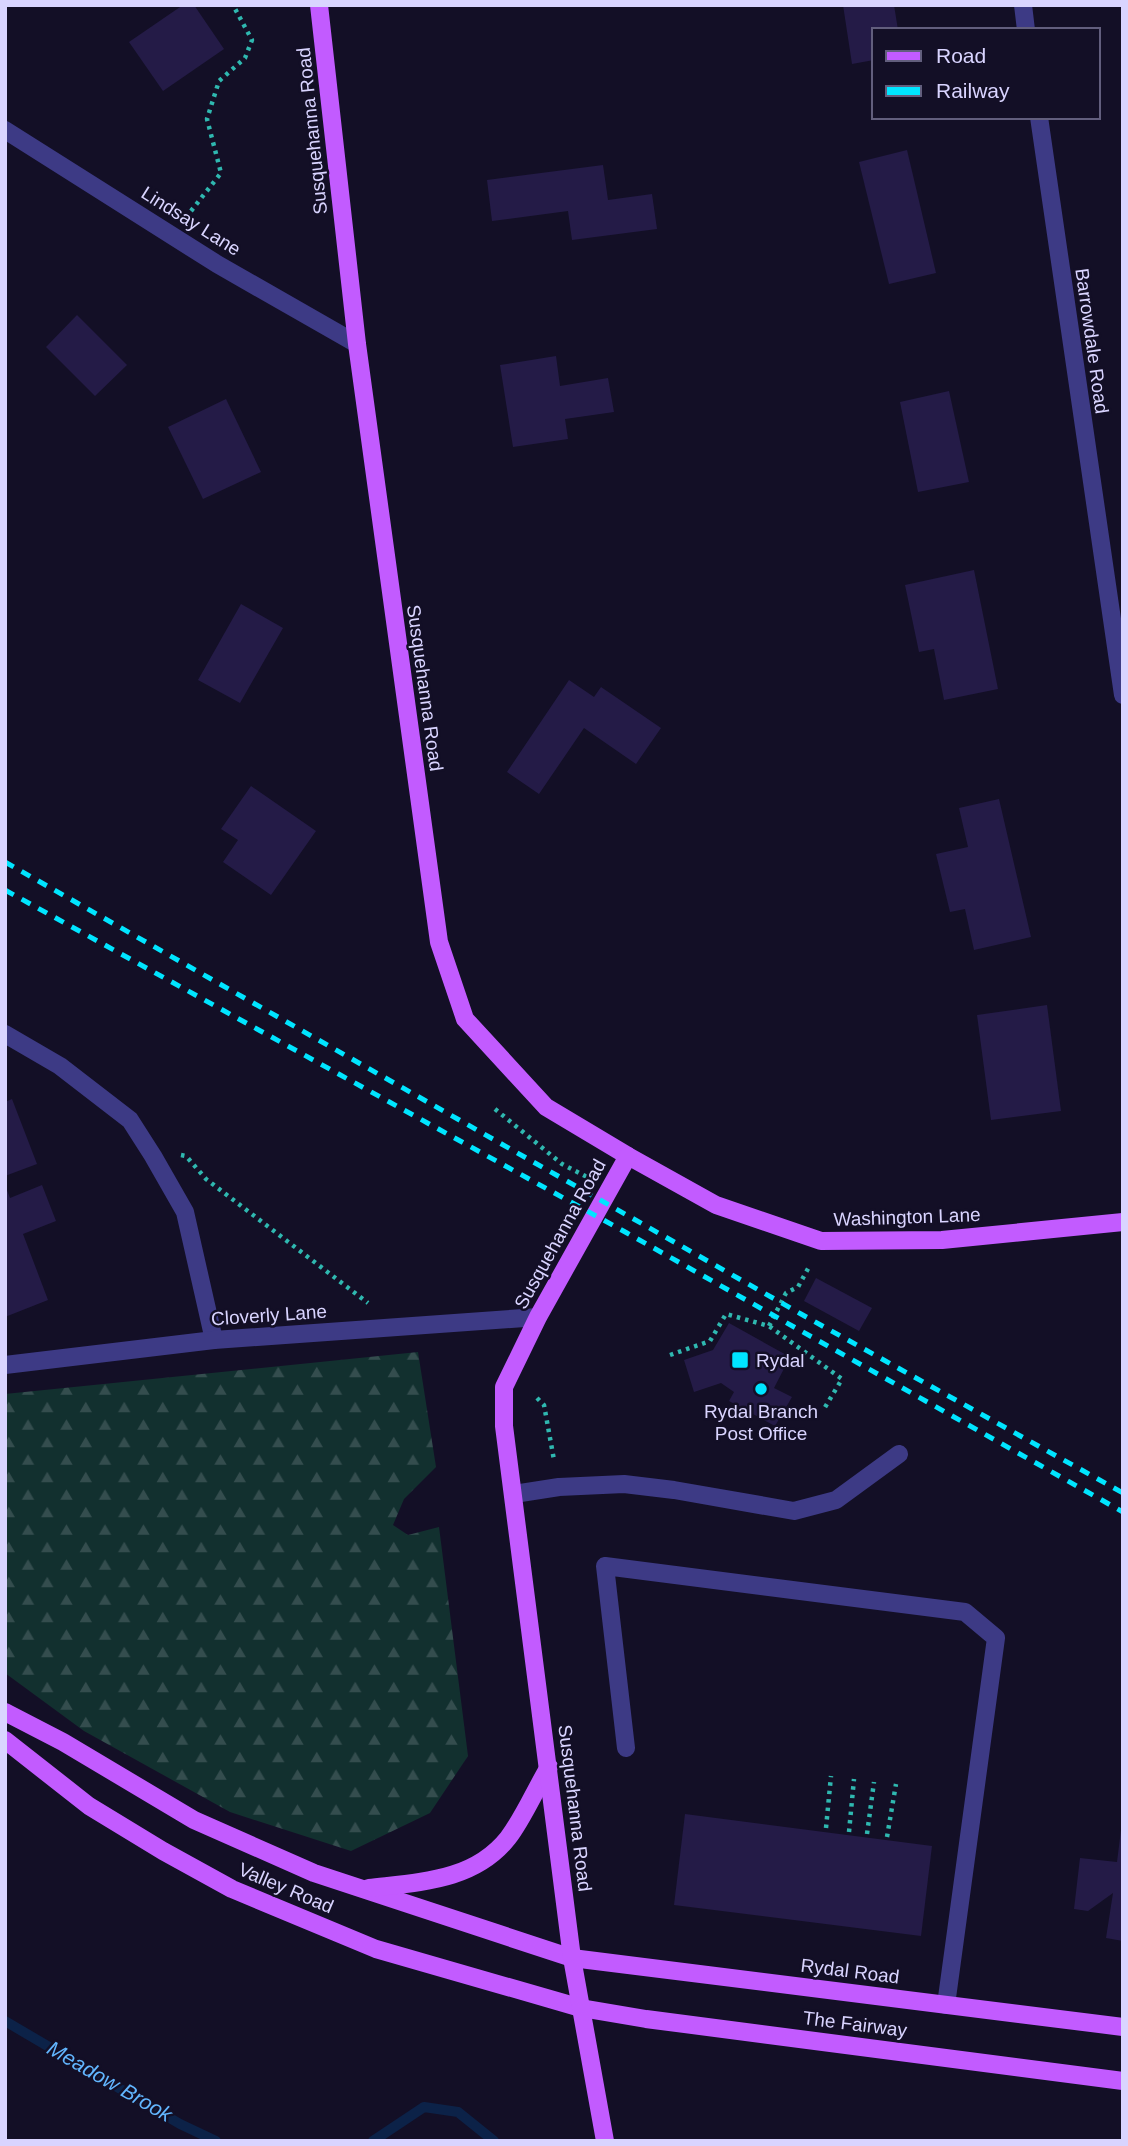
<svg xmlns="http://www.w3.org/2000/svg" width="1128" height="2146" font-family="Helvetica,sans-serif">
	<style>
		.forest { fill: url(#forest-firs) }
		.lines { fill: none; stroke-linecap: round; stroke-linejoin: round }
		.stream { stroke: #0c2248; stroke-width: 10 }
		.building { fill: #241b47 }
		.path { stroke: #2fb8b0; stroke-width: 4.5; stroke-dasharray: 3.5 5; stroke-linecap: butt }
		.minor { stroke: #3d3a85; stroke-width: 18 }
		.major { stroke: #c25bff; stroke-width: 18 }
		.rail { stroke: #00e5ff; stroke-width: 5; stroke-dasharray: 10 9; stroke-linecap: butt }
		.poi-dot { fill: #00e5ff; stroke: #130f26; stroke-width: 2.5 }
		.labels { text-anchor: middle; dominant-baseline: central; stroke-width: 5; stroke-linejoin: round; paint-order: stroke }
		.street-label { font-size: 19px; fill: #d9d4ff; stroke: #130f26 }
		.poi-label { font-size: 19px; fill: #d9d4ff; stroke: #130f26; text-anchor: start }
		.water-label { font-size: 21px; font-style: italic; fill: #62b6ff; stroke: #130f26 }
	</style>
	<defs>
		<pattern id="forest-firs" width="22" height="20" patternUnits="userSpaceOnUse" patternTransform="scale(1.75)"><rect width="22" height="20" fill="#12302f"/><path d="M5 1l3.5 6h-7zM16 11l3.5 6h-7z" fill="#344d4e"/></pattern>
	</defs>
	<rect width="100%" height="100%" fill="#130f26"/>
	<!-- forest -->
	<path class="forest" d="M418,1352L436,1467L404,1499L393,1525L408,1535L439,1527L468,1756L430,1813L351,1851L230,1812L84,1731L5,1673V1394Z"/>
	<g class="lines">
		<!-- stream -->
		<g class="stream">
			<path d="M5,2021L180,2124L216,2141"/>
			<path d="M373,2141L424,2107L458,2112L494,2141"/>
		</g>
	</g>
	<!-- building -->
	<g class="building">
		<path d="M183,5H194L224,49L163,91L129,42Z"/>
		<path d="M843,5H894L898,30H874V60L852,64Z"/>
		<path d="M907,150L936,273L889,284L859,162Z"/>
		<path d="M603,165L608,200L652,194L657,229L572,240L568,211L492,221L487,180Z"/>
		<path d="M77,315L127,365L95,396L46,347Z"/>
		<path d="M556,356L560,386L608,378L614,412L565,419L568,439L513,447L500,365Z"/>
		<path d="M949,391L969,482L918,492L900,402Z"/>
		<path d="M226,399L261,472L203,499L168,427Z"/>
		<path d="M974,570L998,689L944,700L934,649L919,652L905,585Z"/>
		<path d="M241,604L283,628L240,703L198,680Z"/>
		<path d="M569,680L594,697L601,687L661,728L636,764L584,728L539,794L507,772Z"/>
		<path d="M251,786L316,831L271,895L223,862L238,840L221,829Z"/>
		<path d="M999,799L1031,937L974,950L965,909L950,912L936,854L968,847L959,808Z"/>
		<path d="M1047,1005L1061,1111L991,1120L977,1015Z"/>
		<path d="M12,1099L37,1164L5,1176V1102Z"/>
		<path d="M5,1185L10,1198L42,1185L56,1221L23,1234L48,1300L5,1317Z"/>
		<path d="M816,1278L872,1308L859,1331L804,1301Z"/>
		<path d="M729,1323L790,1357L774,1388L792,1397L775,1426L729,1401L734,1392L721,1383L694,1392L684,1360L713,1350Z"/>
		<path d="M685,1814L932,1846L921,1936L674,1905Z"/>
		<path d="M1121,1830H1123V1941L1106,1938L1113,1893L1088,1911L1074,1909L1080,1858L1117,1862Z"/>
	</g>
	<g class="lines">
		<!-- path -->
		<g class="path">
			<path d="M191,211L221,173L207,119L219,81L245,58L252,40L233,5"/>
			<path d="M495,1109L562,1164L587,1177"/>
			<path d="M181,1155L186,1156L206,1179L368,1303"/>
			<path d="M769,1326L786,1293L798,1287L810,1265"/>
			<path d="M670,1355L710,1341L726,1314L769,1326L842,1379L824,1409"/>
			<path d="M537,1398L544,1405L554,1460"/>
			<path d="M1122,1820H1123"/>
			<path d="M826,1828L831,1776"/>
			<path d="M849,1832L854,1779"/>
			<path d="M867,1834L874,1782"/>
			<path d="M887,1837L896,1784"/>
		</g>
		<!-- minor -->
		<g class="minor">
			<path d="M1023,5L1026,30"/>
			<path d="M1039,117L1123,695"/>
			<path d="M5,130L217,264L357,344"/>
			<path d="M5,1034L60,1066L130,1120L153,1156L185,1212L214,1340"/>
			<path d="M5,1365L214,1340L538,1317"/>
			<path d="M514,1494L559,1487L624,1484L674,1490L794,1511L836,1500L899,1454"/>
			<path d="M626,1748L605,1566L965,1612L996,1638L946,2005"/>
		</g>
		<!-- major -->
		<g class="major">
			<path d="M319,5L357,344L439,942L465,1019L546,1107L628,1156L716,1205L821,1241L942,1240L1123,1222"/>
			<path d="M5,1712L63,1742L194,1820L314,1873L572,1958L1123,2027"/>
			<path d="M5,1740L89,1806L163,1851L232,1889L376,1949L581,2008L646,2019L1123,2081"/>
			<path d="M369,1888C420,1882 474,1881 508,1838C524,1817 535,1790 549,1767"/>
			<path d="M605,2141L572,1958L504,1426V1387L538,1317L628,1156"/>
		</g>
		<!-- rail -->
		<g class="rail">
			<path d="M5,862L801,1314L1123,1493"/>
			<path d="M5,890L627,1233L1123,1512"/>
		</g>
	</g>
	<!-- markers -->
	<g class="poi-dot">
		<rect x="731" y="1351" width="18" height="18" rx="3.5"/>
		<circle cx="761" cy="1389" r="7"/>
	</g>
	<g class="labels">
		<!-- street labels -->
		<g class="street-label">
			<text transform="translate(312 131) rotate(-96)">Susquehanna Road</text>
			<text transform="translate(191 221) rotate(32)">Lindsay Lane</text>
			<text transform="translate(1092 341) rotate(82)">Barrowdale Road</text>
			<text transform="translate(425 688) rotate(82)">Susquehanna Road</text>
			<text transform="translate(907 1217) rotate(-2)">Washington Lane</text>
			<text transform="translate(560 1234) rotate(-61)">Susquehanna Road</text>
			<text transform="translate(269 1315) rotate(-4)">Cloverly Lane</text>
			<text transform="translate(575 1808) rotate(83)">Susquehanna Road</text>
			<text transform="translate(286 1888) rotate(23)">Valley Road</text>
			<text transform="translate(850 1971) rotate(7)">Rydal Road</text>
			<text transform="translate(855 2024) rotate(7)">The Fairway</text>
		</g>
		<!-- poi labels -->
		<g class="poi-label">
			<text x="756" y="1360">Rydal</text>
			<text x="761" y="1411" text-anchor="middle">Rydal Branch<tspan x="761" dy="22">Post Office</tspan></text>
		</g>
		<!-- water labels -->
		<g class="water-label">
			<text transform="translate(110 2081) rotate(30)">Meadow Brook</text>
		</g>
	</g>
	<!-- border -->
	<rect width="1128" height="2146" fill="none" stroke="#d9d4ff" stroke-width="14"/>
	<!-- legend -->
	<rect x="872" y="28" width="228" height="91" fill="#130f26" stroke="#625e7d" stroke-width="2"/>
	<rect x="886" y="51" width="35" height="10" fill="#c25bff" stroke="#625e7d" stroke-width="2"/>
	<text x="936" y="63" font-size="21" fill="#d9d4ff">Road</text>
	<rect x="886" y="86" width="35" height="10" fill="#00e5ff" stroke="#625e7d" stroke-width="2"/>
	<text x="936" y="98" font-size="21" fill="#d9d4ff">Railway</text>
</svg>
